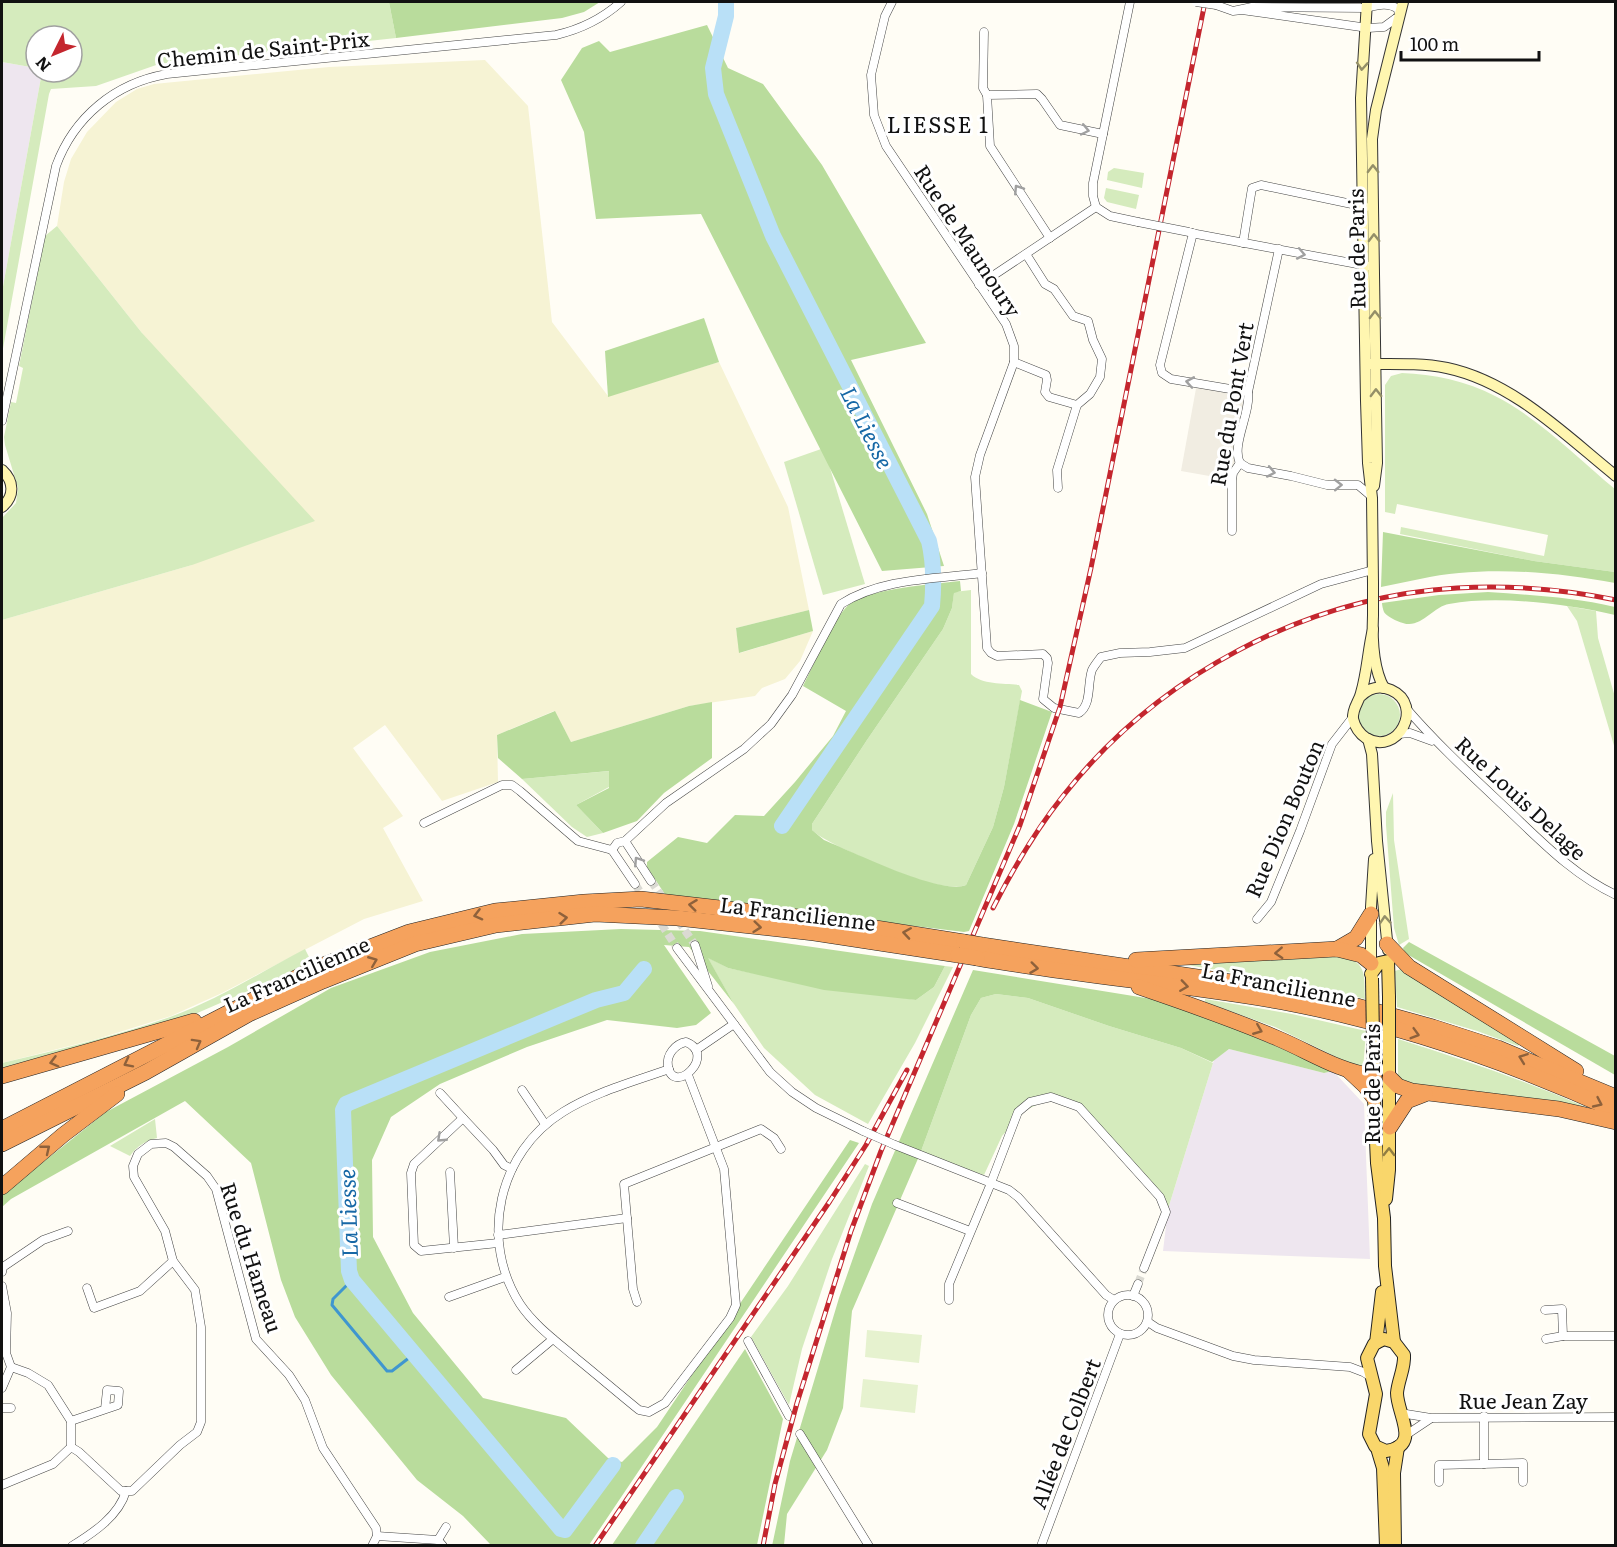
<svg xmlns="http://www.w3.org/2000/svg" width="1617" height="1547" font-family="Literata,serif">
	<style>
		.industrial { fill: #eee6ef }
		.farmland { fill: #f6f3d4 }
		.green { fill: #d5ebbd }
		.forest { fill: #b9dc9c }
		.pitch { fill: #e6f2cf }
		.plaza { fill: #f1ede2 }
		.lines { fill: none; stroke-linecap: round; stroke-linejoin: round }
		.stream { stroke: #3f96cf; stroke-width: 3 }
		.river { stroke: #b9e0f7; stroke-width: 16 }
		.street-tunnel { stroke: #dbdad3; stroke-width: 8; stroke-dasharray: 8 4; stroke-linecap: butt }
		.street-casing { stroke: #444; stroke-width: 9 }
		.secondary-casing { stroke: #333; stroke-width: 12 }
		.primary-casing { stroke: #222; stroke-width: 14 }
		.highway-casing { stroke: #222; stroke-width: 16 }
		.street { stroke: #fff; stroke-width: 8 }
		.secondary { stroke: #fff6b0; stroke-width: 10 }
		.primary { stroke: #f9d66b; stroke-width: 12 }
		.highway { stroke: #f5a25d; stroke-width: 15 }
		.rail-casing { stroke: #c4262e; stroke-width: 5 }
		.rail { stroke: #fff; stroke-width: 3; stroke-dasharray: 9; stroke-linecap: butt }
		.street-bridge-casing { stroke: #444; stroke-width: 9; stroke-linecap: butt }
		.secondary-bridge-casing { stroke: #333; stroke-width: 12; stroke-linecap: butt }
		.primary-bridge-casing { stroke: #222; stroke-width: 14; stroke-linecap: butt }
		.highway-bridge-casing { stroke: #222; stroke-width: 16; stroke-linecap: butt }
		.street-bridge { stroke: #fff; stroke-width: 8 }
		.secondary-bridge { stroke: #fff6b0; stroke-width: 10 }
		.primary-bridge { stroke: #f9d66b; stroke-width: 12 }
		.highway-bridge { stroke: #f5a25d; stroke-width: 15 }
		.oneway { stroke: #948f68 }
		.oneway2 { stroke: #a0a0a0 }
		.oneway3 { stroke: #8e613b }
		.oneway4 { stroke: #917d42 }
		.labels { text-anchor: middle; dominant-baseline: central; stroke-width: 6; stroke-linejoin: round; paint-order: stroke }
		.street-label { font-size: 21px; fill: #111; stroke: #fff }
		.neighbourhood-label { font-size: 22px; letter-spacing: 1.5px; fill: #111; stroke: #fff }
		.water-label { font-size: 22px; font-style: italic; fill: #1768a6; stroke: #fff }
	</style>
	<rect width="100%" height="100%" fill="#fffdf5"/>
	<!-- industrial -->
	<g class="industrial">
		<path d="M2,62L36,68V72H42L2,292Z"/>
		<path d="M1229,1049L1324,1073L1333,1071L1364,1104L1370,1259L1163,1251L1168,1209L1213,1063L1214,1060Z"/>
	</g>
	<!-- farmland -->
	<path class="farmland" d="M485,60L528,106L552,322L608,396L719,362L788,507L809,610L736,628L740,653L813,631L800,661L785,679L762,688L755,696L689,706L571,742L554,711L497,735L498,782L442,801L385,725L353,748L403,816L383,828L423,901L364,919L222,993L171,1016L97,1039L2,1063V620L192,565L142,333L57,226L64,182L71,159L87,132L116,102L137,89L154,84L329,67Z"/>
	<!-- green -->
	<g class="green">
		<path d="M2,2H389L396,38L159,64L96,86L51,89L49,94L2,354V292L42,72H72V36H36V68L2,62Z"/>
		<path d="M1114,168L1144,173L1142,188L1107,180L1108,172Z"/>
		<path d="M1106,188L1139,195L1136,209L1107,202L1104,198Z"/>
		<path d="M57,226L142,333L315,521L192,565L2,620V518L16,503L18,488L5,445L4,437L11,402L16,403L23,368L19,366L45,236Z"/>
		<path d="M1402,373C1433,374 1467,381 1495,396C1536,416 1580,460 1615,489V572L1534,561L1400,534L1401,527L1544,556L1548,535L1397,504L1395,514L1385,512V385L1391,376Z"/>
		<path d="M824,448L865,584L823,595L784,462Z"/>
		<path d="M971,590V674C982,685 1004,683 1019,685L1022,691L1004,787L993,827L966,885C958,888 944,886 934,884C913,880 825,844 812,830V824L867,740L943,629L952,608L954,592Z"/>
		<path d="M1567,606L1596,611L1598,638L1615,697V749L1577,621Z"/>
		<circle cx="1379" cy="715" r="21"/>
		<path d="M610,771L609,787L576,805L603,833L587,837L572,827L522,779Z"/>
		<path d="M1393,793L1394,840L1409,939L1399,945L1394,928L1386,825V812Z"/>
		<path d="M305,949L312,963L179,1021L2,1072V1063C58,1050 115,1036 170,1017C217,1000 261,972 305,949Z"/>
		<path d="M1337,955C1367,962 1364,971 1365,999L1308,985L1181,964Z"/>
		<path d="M707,957L728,968L752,973L916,1000L934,987L945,966L953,967L915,1043L868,1124L815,1095L764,1048L734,1004Z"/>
		<path d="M1401,969L1407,972L1520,1043L1518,1046L1477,1031L1397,1007L1395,971Z"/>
		<path d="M996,994L1028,998L1109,1026L1181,1048L1213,1063L1168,1209L1074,1104L1049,1099L1026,1110L1002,1136L984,1175L920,1154L971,1015L981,998Z"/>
		<path d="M1205,999L1292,1014L1366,1031L1363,1070L1275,1027L1205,1002Z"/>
		<path d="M1398,1039C1462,1059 1526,1081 1588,1108V1110L1415,1085L1402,1080L1398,1076Z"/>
		<path d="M155,1119L157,1138C145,1141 137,1146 130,1156L110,1146Z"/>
		<path d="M865,1164L869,1166L832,1259L802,1349L789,1405L751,1337L788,1286Z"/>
	</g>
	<!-- forest -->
	<g class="forest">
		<path d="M389,2H600L584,12L562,18L396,38Z"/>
		<path d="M707,25L728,68L763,84L822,165L926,343L851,360L927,514L944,566L882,571L701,214L596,219L584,132L561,80L582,48L599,41L610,52Z"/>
		<path d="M704,318L719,362L608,397L605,351Z"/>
		<path d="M1383,532L1534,561L1615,572V583C1565,574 1511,568 1459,573C1433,575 1407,582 1381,587Z"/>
		<path d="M960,581L961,591L954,593L952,608L943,629L867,740L812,824V830L824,840C851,851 942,896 966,885L993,827L1004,787L1020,700L1052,712L1014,824L969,931L964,932L666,896L647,867V862L678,837L707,843L735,815L764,816L795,782L833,736L846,711L803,686C813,667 836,612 852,602C871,589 934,584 960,581Z"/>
		<path d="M1488,592C1531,595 1573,597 1615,607V615C1568,604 1498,595 1449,604C1435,606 1423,625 1408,624C1402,624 1387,617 1384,612C1383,610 1382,605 1382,603L1439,595Z"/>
		<path d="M809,610L813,631L739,653L736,628Z"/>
		<path d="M712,702V758L664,793L637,821L603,833L576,805L609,788V771L522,779L498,758L497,735L555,711L571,742L689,706Z"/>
		<path d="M621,929L700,931L945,966L934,987L916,1000L824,990L728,968L708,958L734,1004L689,947L664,945L711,1013L696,1025L677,1028L607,1020L527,1047L440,1084L391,1117L372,1160L373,1237L413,1313L483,1398L566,1418L608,1458L622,1462L657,1427L850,1140L859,1143L589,1545H491L463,1516L417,1480L331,1375L295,1317L281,1280L251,1163L185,1101L11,1199L2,1207V1195L106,1112L228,1047L331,988L430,952L522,934Z"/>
		<path d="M1409,942L1615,1056V1075L1405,953L1403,948Z"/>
		<path d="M973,970L1158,1000L1218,1021L1333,1071L1324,1073L1229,1049L1212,1062L1181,1048L1109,1026L1028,998L996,994L981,998L971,1015L920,1154L852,1311L843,1408L827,1450L787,1514L784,1545L772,1546L790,1461L839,1298L872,1204Z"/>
		<path d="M745,1349L783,1419L757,1545H612Z"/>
	</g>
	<!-- pitch -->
	<g class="pitch">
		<path d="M867,1330L922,1335L919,1363L865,1357Z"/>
		<path d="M863,1379L918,1385L915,1413L860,1407Z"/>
	</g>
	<!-- plaza -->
	<path class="plaza" d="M1197,383L1248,392L1232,480L1181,471Z"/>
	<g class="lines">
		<!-- stream -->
		<path class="stream" d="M352,1280L333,1299L332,1305L387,1371H392L414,1354"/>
		<!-- river -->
		<g class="river">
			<path d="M726,2V16L713,68L716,94L773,236L929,541C934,562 934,584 932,606L782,826"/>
			<path d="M613,1465L565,1530L561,1529L352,1280L349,1271L343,1110L346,1104L596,1000L624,993L644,969"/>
			<path d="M643,1546L676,1497"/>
		</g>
		<!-- street-tunnel -->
		<g class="street-tunnel">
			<path d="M651,881L695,945"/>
			<path d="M635,884L677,948"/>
			<path d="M1138,1284L1144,1268"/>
		</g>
		<defs>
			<g id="street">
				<path d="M892,2L885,16L871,75L874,115L886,146L1006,324L1014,346V362L980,455L975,477L987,648L991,653L997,656L1043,654L1047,658L1048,663L1043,699L1054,708L1079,713C1092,704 1087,684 1092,670C1094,666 1098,661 1101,657L1120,653L1150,652L1185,648L1321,584L1373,570"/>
				<path d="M1216,5L1233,11L1242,10L1368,28L1384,27L1399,16L1398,9C1388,2 1378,5 1366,8L1252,7L1233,11"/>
				<path d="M984,32L983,88L987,95"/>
				<path d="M1096,207L1093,196V183L1130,2"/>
				<path d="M1096,207L1110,216L1138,222"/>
				<path d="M1191,233L1368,266"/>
				<path d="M1193,233L1160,365L1162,373L1171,379L1248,392"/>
				<path d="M1050,238L990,146L987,95L1037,94L1042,99L1060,125L1103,134"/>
				<path d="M1243,243L1252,188L1261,185L1366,207"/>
				<path d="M979,285L1096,207"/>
				<path d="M1014,362L1046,375L1047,380L1045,392L1049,397L1077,405L1090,394L1100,377L1102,359L1093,340L1088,321L1073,316L1054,289L1045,284L1026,254"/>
				<path d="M2,421L56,166C74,117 115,83 167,74L556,35C582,29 602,19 621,2"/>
				<path d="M1240,463C1231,445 1251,413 1248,392L1279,249"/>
				<path d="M1240,463L1248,468L1291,476L1327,485H1358L1371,496"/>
				<path d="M1058,488L1057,470L1077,405"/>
				<path d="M1232,531V480L1233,473L1240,463"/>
				<path d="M1406,708C1437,744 1472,776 1507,809C1541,841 1573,875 1616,895"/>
				<path d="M1399,734L1410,733L1432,741"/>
				<path d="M424,823L502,785H512L520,791L578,841L612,850"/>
				<path d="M625,841L651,881"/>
				<path d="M612,850L617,843L625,841L666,803L744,749L771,724L792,695L841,604C882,578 935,579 982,573"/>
				<path d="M612,850L635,884"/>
				<path d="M1257,919L1271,902L1300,831L1332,744L1353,717"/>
				<path d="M695,945L708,986"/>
				<path d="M677,948L770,1072L792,1092L816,1108L863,1131"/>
				<path d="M686,1042C718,1055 673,1097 668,1066C666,1055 675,1044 686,1042Z"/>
				<path d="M696,1050L734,1024"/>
				<path d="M669,1069C633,1082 595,1092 563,1112C498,1152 479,1240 520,1304C534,1325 556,1341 576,1358C597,1375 618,1393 639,1410L649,1412L665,1403L730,1318L736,1305L724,1169L688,1075"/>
				<path d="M522,1090L545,1124"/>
				<path d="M440,1093L463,1118"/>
				<path d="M895,1145L1009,1190L1018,1197L1106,1295L1114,1300"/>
				<path d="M450,1172L454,1248"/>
				<path d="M897,1203L970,1231"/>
				<path d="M498,1235L627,1218"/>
				<path d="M498,1243L421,1251L414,1245L411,1173L414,1164L463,1118L493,1150L504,1165L512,1169"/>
				<path d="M2,1272L3,1267L43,1240L68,1231"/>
				<path d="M2,1286L7,1313L6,1353L11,1367L28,1373L48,1385L71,1421V1447"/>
				<path d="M87,1288L94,1308L140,1291L173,1261"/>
				<circle cx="1128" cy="1315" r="20"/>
				<path d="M1133,1296L1138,1284"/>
				<path d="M449,1297L505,1277"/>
				<path d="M949,1300V1284L989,1188L1018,1112L1030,1102L1051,1097L1079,1107L1160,1197L1166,1212L1144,1268"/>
				<path d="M637,1302L633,1289L624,1184L761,1129L774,1138L781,1149"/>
				<path d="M1545,1310L1562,1309L1563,1336H1616"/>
				<path d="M1148,1322L1157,1328L1233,1356L1254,1360L1350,1367L1363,1372L1373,1378"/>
				<path d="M1546,1339L1563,1336"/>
				<path d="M748,1341L789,1416"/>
				<path d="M516,1370L553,1339"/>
				<path d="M2,1388L11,1367"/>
				<path d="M2,1408H11"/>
				<path d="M1400,1413L1431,1418L1616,1417"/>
				<path d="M71,1421L118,1405L119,1391L107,1390L105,1409"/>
				<path d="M800,1434L869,1546"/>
				<path d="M1406,1435L1430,1419"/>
				<path d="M1484,1464V1416"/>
				<path d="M1439,1482V1465L1523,1463V1482"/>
				<path d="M2,1485L53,1464L71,1447L79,1452L121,1491H132L180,1445L197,1432L201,1422V1327L195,1290L173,1261L165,1231L134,1177L133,1166L138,1154L151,1144L166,1143L174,1147L207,1176L216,1189L256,1339L289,1375L305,1400L323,1448L376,1528L377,1536L372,1546"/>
				<path d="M377,1536L438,1540L443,1546"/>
				<path d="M438,1540L446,1527"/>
				<path d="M72,1546C93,1533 119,1516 126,1491"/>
				<path d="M1041,1546L1120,1334"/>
			</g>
			<g id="secondary">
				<path d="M1367,2L1361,98L1366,401L1368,463L1372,498L1373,583"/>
				<path d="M1369,364C1395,364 1422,363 1447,368C1513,382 1565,435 1616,476"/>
				<path d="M2,470C14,481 15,496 2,507"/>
				<path d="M1374,486L1377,463L1376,409L1372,139L1376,110L1403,2"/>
				<path d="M1373,615C1372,637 1373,668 1384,688"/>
				<path d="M1361,696C1369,688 1380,685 1391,690C1425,705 1398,757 1366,738C1360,734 1355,727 1353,719C1352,708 1359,702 1361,693C1367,673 1368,650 1373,629"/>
				<path d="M1368,739L1372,754L1377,841L1388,950"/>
				<path d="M1371,963V907L1374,859"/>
			</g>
			<g id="primary">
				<path d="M1371,974L1379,963L1388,961L1389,997"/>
				<path d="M1373,1040L1374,1098L1377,1163L1384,1218L1385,1266L1394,1342"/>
				<path d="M1386,1199L1389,1170V1058"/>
				<path d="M1384,1339L1394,1342L1404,1355C1405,1368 1398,1380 1397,1393C1397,1414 1422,1446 1386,1451L1375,1446L1369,1434L1376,1394L1367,1358L1374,1344Z"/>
				<path d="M1376,1343L1382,1292"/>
				<path d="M1377,1448L1383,1468L1386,1546"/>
				<path d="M1395,1546L1394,1473L1398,1447"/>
			</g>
			<g id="highway">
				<path d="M1387,944L1409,967L1576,1071"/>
				<path d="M982,945L1265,987L1357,1006L1433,1027L1498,1048L1616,1097"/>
				<path d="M1337,949L1356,938L1371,914"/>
				<path d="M977,958C1078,976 1181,984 1283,1002C1398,1024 1509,1062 1616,1111"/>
				<path d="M1136,960L1337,949L1361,955L1371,963"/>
				<path d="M1139,987C1186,1003 1233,1019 1279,1039C1310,1052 1340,1072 1374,1076"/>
				<path d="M1349,1071L1365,1086L1374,1098"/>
				<path d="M2,1076L194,1021"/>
				<path d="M1390,1078L1398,1086L1412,1091L1559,1109L1616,1122"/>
				<path d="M1390,1127L1407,1101L1425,1094"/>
				<path d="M2,1129L313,969L409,932L495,911L584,902L641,899L825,920L964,942"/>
				<path d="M2,1144L146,1072L249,1014L323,981L415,944L496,925L595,914L677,918L814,933L958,955"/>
				<path d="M2,1187L63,1135L117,1094"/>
			</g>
		</defs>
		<!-- street casing -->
		<use href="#street" class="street-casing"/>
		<!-- secondary casing -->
		<use href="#secondary" class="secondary-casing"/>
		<!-- primary casing -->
		<use href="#primary" class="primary-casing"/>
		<!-- highway casing -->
		<use href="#highway" class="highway-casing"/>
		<!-- street -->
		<use href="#street" class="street"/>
		<!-- secondary -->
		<use href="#secondary" class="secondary"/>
		<!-- primary -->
		<use href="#primary" class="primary"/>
		<!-- highway -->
		<use href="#highway" class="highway"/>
		<defs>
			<g id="rail">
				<path d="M993,908C1013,869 1035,831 1063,796C1157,676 1305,597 1457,588C1511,585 1563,589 1616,600"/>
				<path d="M595,1546L830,1201L866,1145L907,1070"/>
				<path d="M763,1546L775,1484L797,1403L851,1231L881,1151L1020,825L1060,707L1091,568L1205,2"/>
			</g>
		</defs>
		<!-- rail casing -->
		<use href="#rail" class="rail-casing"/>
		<!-- rail -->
		<use href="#rail" class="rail"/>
		<defs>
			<g id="street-bridge">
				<path d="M1196,2L1216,5"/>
				<path d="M1138,222L1189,232"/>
				<path d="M863,1131L895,1145"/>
			</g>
			<path id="secondary-bridge" d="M1373,583V615"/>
			<g id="primary-bridge">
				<path d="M1372,978L1373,1040"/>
				<path d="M1389,997V1058"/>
			</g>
			<g id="highway-bridge">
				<path d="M964,942L982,945"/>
				<path d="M958,955L977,958"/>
			</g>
		</defs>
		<!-- street-bridge casing -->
		<use href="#street-bridge" class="street-bridge-casing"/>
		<!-- secondary-bridge casing -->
		<use href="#secondary-bridge" class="secondary-bridge-casing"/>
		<!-- primary-bridge casing -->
		<use href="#primary-bridge" class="primary-bridge-casing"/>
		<!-- highway-bridge casing -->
		<use href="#highway-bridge" class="highway-bridge-casing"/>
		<!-- street-bridge -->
		<use href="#street-bridge" class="street-bridge"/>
		<!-- secondary-bridge -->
		<use href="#secondary-bridge" class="secondary-bridge"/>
		<!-- primary-bridge -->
		<use href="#primary-bridge" class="primary-bridge"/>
		<!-- highway-bridge -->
		<use href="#highway-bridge" class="highway-bridge"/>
	</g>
	<!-- one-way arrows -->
	<defs><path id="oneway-chevron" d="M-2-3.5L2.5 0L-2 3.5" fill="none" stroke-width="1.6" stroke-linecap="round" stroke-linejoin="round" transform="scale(1.5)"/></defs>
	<g class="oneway">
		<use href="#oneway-chevron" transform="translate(1362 66) rotate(94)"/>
		<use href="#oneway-chevron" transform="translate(1373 169) rotate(-91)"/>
		<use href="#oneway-chevron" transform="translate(1374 238) rotate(-91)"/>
		<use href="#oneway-chevron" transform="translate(1375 315) rotate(-91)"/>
		<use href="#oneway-chevron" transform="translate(1376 393) rotate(-91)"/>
		<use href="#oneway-chevron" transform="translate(1385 920) rotate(-94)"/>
	</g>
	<g class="oneway2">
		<use href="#oneway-chevron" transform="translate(1085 130) rotate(12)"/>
		<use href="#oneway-chevron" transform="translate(1018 189) rotate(-123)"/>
		<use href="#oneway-chevron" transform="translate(1301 254) rotate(11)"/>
		<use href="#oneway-chevron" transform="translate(1190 382) rotate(-170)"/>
		<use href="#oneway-chevron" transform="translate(1271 472) rotate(11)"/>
		<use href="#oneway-chevron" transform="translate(1338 485) rotate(-1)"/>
		<use href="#oneway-chevron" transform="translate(638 861) rotate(-123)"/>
		<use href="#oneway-chevron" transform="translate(441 1138) rotate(137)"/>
	</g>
	<g class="oneway3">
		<use href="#oneway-chevron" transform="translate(693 905) rotate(-173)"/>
		<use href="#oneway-chevron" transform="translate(478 915) rotate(166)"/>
		<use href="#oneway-chevron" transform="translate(563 918) rotate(-6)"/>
		<use href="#oneway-chevron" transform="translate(757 927) rotate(6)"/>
		<use href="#oneway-chevron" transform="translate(907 933) rotate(-171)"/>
		<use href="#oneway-chevron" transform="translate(1279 953) rotate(177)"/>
		<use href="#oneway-chevron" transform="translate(373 961) rotate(-22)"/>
		<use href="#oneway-chevron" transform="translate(1034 968) rotate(7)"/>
		<use href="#oneway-chevron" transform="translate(1184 986) rotate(8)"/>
		<use href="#oneway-chevron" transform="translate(1258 1030) rotate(22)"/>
		<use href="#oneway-chevron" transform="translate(1415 1034) rotate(16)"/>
		<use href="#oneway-chevron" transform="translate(197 1043) rotate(-29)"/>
		<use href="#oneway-chevron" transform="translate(1523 1058) rotate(-159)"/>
		<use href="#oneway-chevron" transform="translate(54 1062) rotate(165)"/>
		<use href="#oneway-chevron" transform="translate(128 1063) rotate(153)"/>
		<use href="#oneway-chevron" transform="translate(1598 1103) rotate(25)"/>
		<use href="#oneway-chevron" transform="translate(46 1149) rotate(-39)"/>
	</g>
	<use class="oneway4" href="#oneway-chevron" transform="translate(1389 1152) rotate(-89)"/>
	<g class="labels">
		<!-- street labels -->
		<g class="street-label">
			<text transform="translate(263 48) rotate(-6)">Chemin de Saint-Prix</text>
			<text transform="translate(969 240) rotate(57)">Rue de Maunoury</text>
			<text transform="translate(1355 249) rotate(-91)">Rue de Paris</text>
			<text transform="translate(1230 404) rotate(-80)">Rue du Pont Vert</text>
			<text transform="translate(1522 797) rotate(43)">Rue Louis Delage</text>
			<text transform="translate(1283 818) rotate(-67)">Rue Dion Bouton</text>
			<text transform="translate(798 912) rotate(7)">La Francilienne</text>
			<text transform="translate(296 973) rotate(-24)">La Francilienne</text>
			<text transform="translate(1279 983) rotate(11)">La Francilienne</text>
			<text transform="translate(1370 1084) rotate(-90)">Rue de Paris</text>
			<text transform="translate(253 1257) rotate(72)">Rue du Hameau</text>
			<text x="1523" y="1399">Rue Jean Zay</text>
			<text transform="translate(1064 1433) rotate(-69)">Allée de Colbert</text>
		</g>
		<!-- neighbourhood labels -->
		<g class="neighbourhood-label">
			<text x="938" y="123">LIESSE 1</text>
		</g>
		<!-- water labels -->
		<g class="water-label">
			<text transform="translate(868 427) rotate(63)">La Liesse</text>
			<text transform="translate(347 1213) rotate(-92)">La Liesse</text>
		</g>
	</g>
	<!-- border -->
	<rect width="1617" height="1547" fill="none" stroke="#111111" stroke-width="6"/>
	<!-- north arrow -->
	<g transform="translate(54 54) rotate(227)"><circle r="28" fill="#ffffff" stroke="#a0a0a0" stroke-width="1.5"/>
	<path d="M0-4.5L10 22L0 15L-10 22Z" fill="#c4262e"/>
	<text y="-9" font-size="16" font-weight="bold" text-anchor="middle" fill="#111111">N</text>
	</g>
	<!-- scale -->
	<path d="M1401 51v9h138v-9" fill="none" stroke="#111111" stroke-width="3"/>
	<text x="1410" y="51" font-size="18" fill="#111111" stroke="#ffffff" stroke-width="4.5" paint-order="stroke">100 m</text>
</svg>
